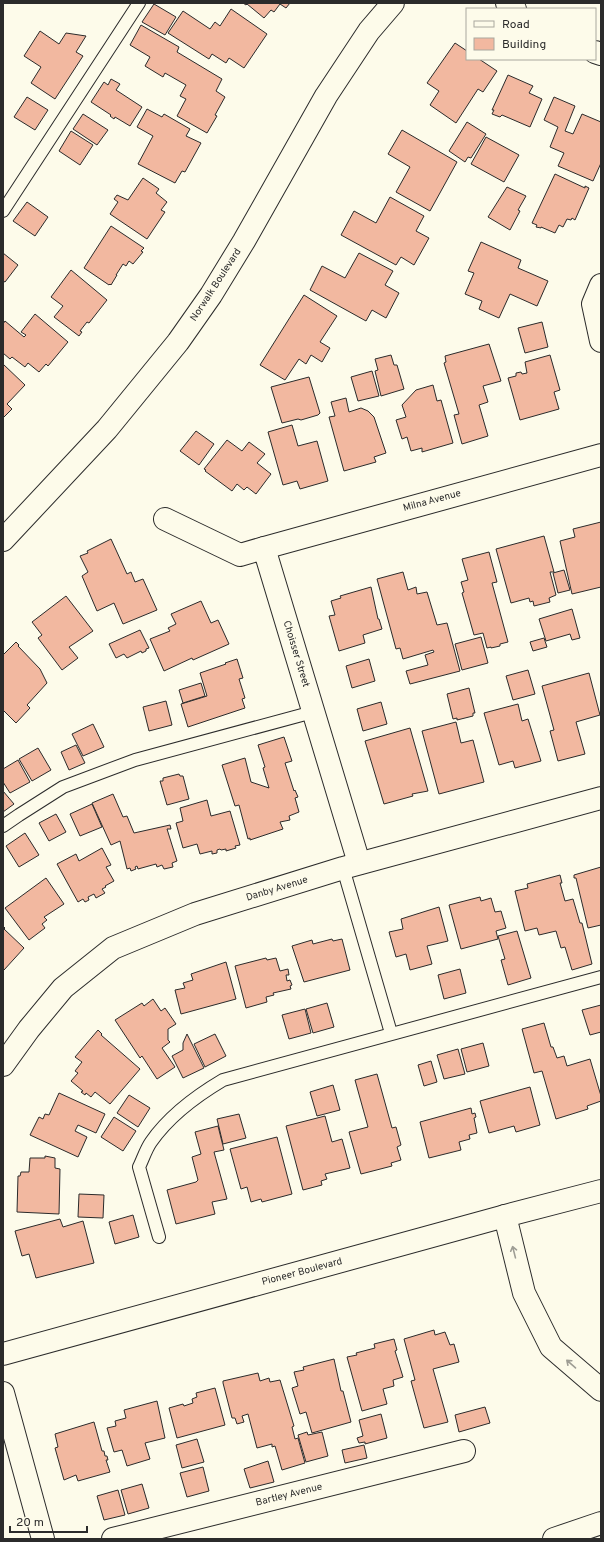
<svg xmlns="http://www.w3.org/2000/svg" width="604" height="1542" font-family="Overpass,sans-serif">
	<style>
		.building { fill: #f2b8a0; stroke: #2b2b2b }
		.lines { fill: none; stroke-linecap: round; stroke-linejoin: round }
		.service-casing { stroke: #2b2b2b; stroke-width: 14 }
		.minor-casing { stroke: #2b2b2b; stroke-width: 24 }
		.secondary-casing { stroke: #2b2b2b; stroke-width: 24 }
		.motorway-casing { stroke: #2b2b2b; stroke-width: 24 }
		.service { stroke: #fdfbea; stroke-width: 12 }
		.minor { stroke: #fdfbea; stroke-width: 22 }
		.secondary { stroke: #fdfbea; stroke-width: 22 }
		.motorway { stroke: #fdfbea; stroke-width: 22 }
		.oneway { stroke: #9e9d94 }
		.labels { text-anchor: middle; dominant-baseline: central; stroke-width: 3; stroke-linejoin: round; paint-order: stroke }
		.street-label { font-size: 10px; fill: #2b2b2b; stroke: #fdfbea }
	</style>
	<rect width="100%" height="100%" fill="#fdfbea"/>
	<!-- building -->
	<g class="building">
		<path d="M243,3H290L286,8L280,4L274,12L271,10L264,18L247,4L246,5Z"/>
		<path d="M154,4L176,17L165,35L142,22Z"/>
		<path d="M231,9L267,34L244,68L229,58L226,63L212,54L209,59L168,33L183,11L210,29L215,22L220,26Z"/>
		<path d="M141,25L179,47L177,52L222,79L216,91L225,97L215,115L217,116L207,133L177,116L186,99L180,96L186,85L165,73L163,77L145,66L150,57L130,45Z"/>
		<path d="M40,31L59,44L66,33L86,36L76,52L83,56L55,99L31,83L41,67L24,56Z"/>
		<path d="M455,43L467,51V59H479L497,71L483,92L478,89L456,123L430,105L439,91L427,83Z"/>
		<path d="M508,75L533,86L529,93L542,99L530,127L502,115L500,117L492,114L494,110H492Z"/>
		<path d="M111,79L120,84L116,90L142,107L130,126L115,117L114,119L110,116L111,115L91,102L104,82L108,85Z"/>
		<path d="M27,97L48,110L35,130L14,117Z"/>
		<path d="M554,97L575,106L565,131L573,134L582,114L601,122V163L593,181L558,166L564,153L550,147L558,127L544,120Z"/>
		<path d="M147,109L162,117L164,114L190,129L186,136L201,143L185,172L182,171L175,183L138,164L153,136L137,127Z"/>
		<path d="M83,114L108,130L97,145L73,129Z"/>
		<path d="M467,122L486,134L471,158L468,157L465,162L449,151Z"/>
		<path d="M402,130L457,162L430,211L396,192L410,167L388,154Z"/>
		<path d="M71,131L93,145L80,165L59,151Z"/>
		<path d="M486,137L519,155L504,182L471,164Z"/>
		<path d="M555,174L585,188V186L589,188L575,220L572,218L571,220L567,219L563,227L559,225L555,233L541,227V228L536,227L537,225L532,223Z"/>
		<path d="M143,178L159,189L156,193L167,202L161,210L165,212L147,239L110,214L118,202L114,199L117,195L128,200Z"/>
		<path d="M507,187L526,196L518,210L520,211L510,230L488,217Z"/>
		<path d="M390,197L424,216L416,231L429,238L414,265L401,257L396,265L341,235L354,211L376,223Z"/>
		<path d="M27,202L48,217L35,236L13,221Z"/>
		<path d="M111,226L144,248L141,251L143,252L133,264L129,261L126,266L123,264L116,275H117L111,285L110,284L109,285L84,268Z"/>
		<path d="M481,242L521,260L518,268L548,281L537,306L510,294L499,318L479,309L482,301L465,294L474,273L468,271Z"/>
		<path d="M3,253L18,265L5,282L3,281Z"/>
		<path d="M359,253L393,271L385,285L399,293L386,318L372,310L366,321L310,290L322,266L345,278Z"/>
		<path d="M71,270L107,300L89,323L87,322L80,331L82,332L79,336L54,317L63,306L51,297Z"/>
		<path d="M304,295L337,316L320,342L330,348L322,362L311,355L306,364L299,359L285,380L260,365Z"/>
		<path d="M35,314L68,342L48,366L46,364L39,372L28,363L25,367L12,357L10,359L3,353V324L5,321L24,337L26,335L21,332Z"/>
		<path d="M542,322L548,347L525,353L518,328Z"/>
		<path d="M489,344L501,381L483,386L488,402L479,405L488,436L462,444L454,415L459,414L444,363L446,362L445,356Z"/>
		<path d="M391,355L394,365H397L404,389L381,396L375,371L378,370L375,359Z"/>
		<path d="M550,355L560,390L554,392L559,409L520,420L508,378L516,376V373L521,372L522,374L527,373L525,362Z"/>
		<path d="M3,364L25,385L7,404L12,409L3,418Z"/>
		<path d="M372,371L379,396L358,401L351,377Z"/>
		<path d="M309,377L320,413L318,415L301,420L298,419L282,423L271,387Z"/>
		<path d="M433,385L437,401L441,400L453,443L422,452V448L411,451L407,437L402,439L396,420L406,417L402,405L416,390Z"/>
		<path d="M346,398L349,412L361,408L368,411L374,417L386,453L374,457L376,462L344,471L329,417L335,416L331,402Z"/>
		<path d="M292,425L298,446L317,441L328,481L300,489L297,481L283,485L268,432Z"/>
		<path d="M196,431L214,444L199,465L180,451Z"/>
		<path d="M227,440L242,451L249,442L265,454L257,463L271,474L256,494L247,487L244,490L237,484L232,491L205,471L206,470L204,469Z"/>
		<path d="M601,522V587L572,594L560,541L575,537L573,529Z"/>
		<path d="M544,536L554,572H550L556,595L549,598L550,602L534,606L533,601L530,602L529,598L511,603L496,549Z"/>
		<path d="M111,539L127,574L131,572L135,582L143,579L157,610L123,624L114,603L97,611L82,576L88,572L80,556L88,553L87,551Z"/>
		<path d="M489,552L497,582L492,583L508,642L500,644V646L491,648V647L487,648L483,633L474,635L462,593L464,592L461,582L468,580L462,559Z"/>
		<path d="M564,570L570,590L558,593L553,573Z"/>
		<path d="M403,572L408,590L416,587L417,594L427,592L437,625L447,623L460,671L410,684L406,671L428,665L425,655L434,652L433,650L403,659L400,648L396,649L377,579Z"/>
		<path d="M371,587L378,619H379L382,629L363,635L365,643L339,651L329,616L335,615L331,601L341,598L340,596Z"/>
		<path d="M66,596L93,631L69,647L78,658L62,670L38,638L42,635L32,622Z"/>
		<path d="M201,601L211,623L218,620L229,644L193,660L192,658L164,671L150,639L170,631L168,628L176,624L171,614Z"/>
		<path d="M572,609L580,638L572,640L570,634L546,641L539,619Z"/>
		<path d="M140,630L149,648L146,649V651L142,653L141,651L127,658L124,654L116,658L109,644Z"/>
		<path d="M481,637L488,663L462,670L455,644Z"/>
		<path d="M544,638L547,647L533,651L530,642Z"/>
		<path d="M16,642L19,645L18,646L40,669L47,683L27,705L30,708L16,723L3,710V655Z"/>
		<path d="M237,659L243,678L239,679L245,698L242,699L245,708L188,727L181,704L207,696L200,673L226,664L225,663Z"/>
		<path d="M369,659L375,681L352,688L346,666Z"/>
		<path d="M528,670L535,694L513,700L506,676Z"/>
		<path d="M589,673L600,715L576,722L585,754L558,761L550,731L554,730L542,686Z"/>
		<path d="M201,683L205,696L183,703L179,690Z"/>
		<path d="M469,688L475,713H473V716L457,720V718L453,719L447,694Z"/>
		<path d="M166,701L172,725L149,731L143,707Z"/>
		<path d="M381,702L387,724L363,731L357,709Z"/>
		<path d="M518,704L522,721L528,719L541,761L515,768L513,761L499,765L484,713Z"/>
		<path d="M456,722L461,743L473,740L484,782L439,794L422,731Z"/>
		<path d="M93,724L104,747L83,756L72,734Z"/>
		<path d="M410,728L428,791L412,794L413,796L384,804L365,741Z"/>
		<path d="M284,737L292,761L285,763L294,791L295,790L298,797L295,798L299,812L289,816L290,820L280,822L283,829L250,840V838L248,839L239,805L235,806L222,765L245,758L251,782L269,788L263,768L265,767L258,745Z"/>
		<path d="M76,745L85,763L69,770L61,752Z"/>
		<path d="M38,748L51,770L32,781L19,759Z"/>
		<path d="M18,760L30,782L10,793L3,782V769Z"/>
		<path d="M179,774L180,776H183L189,799L167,805L160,781H163V778Z"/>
		<path d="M3,791L14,804L3,812Z"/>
		<path d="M113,794L123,817L127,816L134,833L170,825L171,829H167L177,861L172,863L173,867L164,869L162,865L157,867L156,864L138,869L137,866L135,867L136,869L131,871L130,868L127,869L120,841L111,845L92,803Z"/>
		<path d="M207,800L211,816L230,811L240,845L235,846L236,848L226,851V849L221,850L220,849L217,850V853L212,854V851L200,854L197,844L183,848L176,823L183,821L180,808Z"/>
		<path d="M92,804L102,827L80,836L70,814Z"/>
		<path d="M56,814L66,832L49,841L39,823Z"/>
		<path d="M25,833L39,855L19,867L6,846Z"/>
		<path d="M102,848L111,865L106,867L114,881L105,886L106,887L102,889L105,893L96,898L94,894L88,897L89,900L85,902L83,899L78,902L57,864L76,854L79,861Z"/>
		<path d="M601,867V925L588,928L576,878H574V875Z"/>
		<path d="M560,875L562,883H560L565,901L573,899L580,923H582L592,964L572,970L565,947L561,948L556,931L539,935L537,928L525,931L515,891L528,888L527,884Z"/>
		<path d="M46,878L64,904L44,917L47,920L42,924L45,928L29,940L5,908Z"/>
		<path d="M480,897L481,901L491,898L495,912L501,911L506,928L496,931L498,939L461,949L449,905Z"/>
		<path d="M439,907L448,941L427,946L432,964L410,970L406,954L396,957L389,932L403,929L401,919Z"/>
		<path d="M3,926L5,928L4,929L24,948L4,970L3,969Z"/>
		<path d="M517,931L531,978L508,985L501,960L505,959L498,936Z"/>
		<path d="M332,939L333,941L342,939L350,970L304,982L292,946L312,940L313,944Z"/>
		<path d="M266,958L267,960L276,958L280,971L288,969L289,975H286L287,981L290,980L292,985L290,986L291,989L273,993L274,995L266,997L267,1002L246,1008L235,966Z"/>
		<path d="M226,962L236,999L181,1014L175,990L185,988L183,983L193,980L191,974Z"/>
		<path d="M460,969L466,993L444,999L438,975Z"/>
		<path d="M153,999L161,1011L165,1008L176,1024L168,1029V1040L170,1042L162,1048L175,1067L157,1079L142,1056L140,1058L115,1020L142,1003L144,1006Z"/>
		<path d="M327,1003L334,1027L313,1033L306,1009Z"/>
		<path d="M601,1005V1032L590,1035L582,1010Z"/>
		<path d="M305,1009L311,1033L289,1039L282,1015Z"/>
		<path d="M544,1023L551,1047H553L557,1058L564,1056L567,1066L590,1059L601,1096V1101L587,1106L588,1109L556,1119L542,1071L534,1073L522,1029Z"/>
		<path d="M98,1030L102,1034L101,1035L140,1069L110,1104L95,1092L91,1097L86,1093L85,1095L81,1092L83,1091L71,1081L78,1073L75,1071L82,1062L75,1057Z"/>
		<path d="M187,1034L204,1068L183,1078L172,1056L183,1050V1043Z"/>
		<path d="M215,1034L226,1056L205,1067L194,1044Z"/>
		<path d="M483,1043L489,1066L467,1072L461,1049Z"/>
		<path d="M458,1049L465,1074L444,1079L437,1055Z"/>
		<path d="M431,1061L437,1082L424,1086L418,1065Z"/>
		<path d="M377,1074L392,1128L396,1127L401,1145L397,1147L401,1160L391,1163L392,1166L361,1174L349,1132L368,1127L355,1080Z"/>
		<path d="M333,1085L340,1110L317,1116L310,1092Z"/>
		<path d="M530,1087L540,1125L516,1132L514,1126L489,1133L480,1101Z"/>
		<path d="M59,1093L105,1114L96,1133L78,1125L75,1131L87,1137L78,1157L30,1135L39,1117L43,1119L45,1114L49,1115Z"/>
		<path d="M129,1095L150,1108L138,1127L117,1113Z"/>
		<path d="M471,1108L472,1114L475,1113L476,1117L474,1118L477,1133L469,1135L470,1139L459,1142L461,1150L429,1158L420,1122Z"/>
		<path d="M239,1114L246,1138L223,1144L217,1119Z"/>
		<path d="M325,1116L332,1142L342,1139L350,1168L325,1174L327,1179L321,1181L322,1185L303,1190L286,1126Z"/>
		<path d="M114,1117L136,1131L123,1151L101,1137Z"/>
		<path d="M218,1126L224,1150L214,1152L227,1199L212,1202L215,1214L176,1224L167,1190L196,1182L198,1180L192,1157L201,1154L195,1132Z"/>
		<path d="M277,1137L292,1194L262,1202L261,1199L251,1202L247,1187L241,1189L230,1149Z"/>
		<path d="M45,1156L55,1158V1168L60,1169L59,1214L17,1212L18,1176H20L21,1172H29L30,1158H45Z"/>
		<path d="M79,1194L104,1195L103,1218L78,1217Z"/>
		<path d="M133,1215L139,1237L115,1244L109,1222Z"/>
		<path d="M60,1219L63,1227L83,1221L94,1263L36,1278L29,1254L22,1256L15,1231Z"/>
		<path d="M434,1330L435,1335L445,1332L450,1345L454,1344L459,1362L433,1369L448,1422L424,1428L411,1381L415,1380L404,1339Z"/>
		<path d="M394,1339L397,1350L395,1351L403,1377L393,1380L394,1386L383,1389L387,1404L362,1411L347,1357L357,1355L356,1353L375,1348L374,1344Z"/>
		<path d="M334,1359L341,1391H343L351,1422L312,1433L306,1412L300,1414L292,1388L298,1386L294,1372L304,1370L303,1367Z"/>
		<path d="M258,1373L260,1381L269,1378L270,1382L280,1380L294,1426L292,1427L295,1439L298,1438L305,1463L282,1470L275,1446L272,1447V1444L257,1448L248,1414L242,1416L244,1422L237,1424L235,1418H232L223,1383V1381Z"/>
		<path d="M215,1388L225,1425L177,1438L169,1408L183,1404L184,1406L193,1403L192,1399L197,1397L196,1393Z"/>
		<path d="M157,1401L165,1438L145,1443L150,1459L127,1466L122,1450L114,1452L107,1428L116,1426L115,1421L126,1418L124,1410Z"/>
		<path d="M485,1407L490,1423L459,1432L455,1415Z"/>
		<path d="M381,1414L387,1438L365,1444V1442L359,1443L357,1438L363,1436L359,1420Z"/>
		<path d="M94,1422L102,1451H104L105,1456H107L108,1460H106L110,1472L78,1481L76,1475L64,1480L55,1448L58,1447L55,1434Z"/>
		<path d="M307,1432L308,1435L322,1432L328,1456L306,1462L298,1435Z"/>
		<path d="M197,1439L204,1462L182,1468L176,1445Z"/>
		<path d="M364,1445L367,1458L345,1463L342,1450Z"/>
		<path d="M268,1461L274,1482L250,1488L244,1469Z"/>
		<path d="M203,1467L209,1491L187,1497L180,1473Z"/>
		<path d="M142,1484L149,1508L128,1514L121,1490Z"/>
		<path d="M118,1490L125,1515L104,1520L97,1496Z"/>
	</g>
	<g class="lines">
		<defs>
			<g id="service">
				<path d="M3,211L139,3"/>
				<path d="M3,826L19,815L63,787L135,760L313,712"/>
				<path d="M343,868L391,1033"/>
				<path d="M159,1237L139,1167C143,1159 146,1149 151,1142C169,1116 196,1096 223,1080L601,977"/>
			</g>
			<g id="minor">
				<path d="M507,3L515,9"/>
				<path d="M595,52L601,54"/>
				<path d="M601,285L593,304L601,341"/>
				<path d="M165,519L240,555L264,548L359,863"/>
				<path d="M264,548L601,455"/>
				<path d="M3,1065L29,1029L63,988L113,948L195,914L343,868L601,798"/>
				<path d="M3,1393L43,1539"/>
				<path d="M113,1539L464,1451"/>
			</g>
			<g id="secondary">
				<path d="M3,540L107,429L178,342L211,295L244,241L326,96L369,31L393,3"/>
				<path d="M3,1354L505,1216L601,1191"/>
			</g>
			<g id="motorway">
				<path d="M505,1216L524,1293L551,1347L601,1390"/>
				<path d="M554,1539L601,1523"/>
			</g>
		</defs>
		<!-- service casing -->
		<use href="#service" class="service-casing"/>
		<!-- minor casing -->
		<use href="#minor" class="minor-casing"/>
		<!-- secondary casing -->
		<use href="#secondary" class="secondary-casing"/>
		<!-- motorway casing -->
		<use href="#motorway" class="motorway-casing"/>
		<!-- service -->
		<use href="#service" class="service"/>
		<!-- minor -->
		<use href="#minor" class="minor"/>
		<!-- secondary -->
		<use href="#secondary" class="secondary"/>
		<!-- motorway -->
		<use href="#motorway" class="motorway"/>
	</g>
	<!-- one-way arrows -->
	<defs><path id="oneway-shaft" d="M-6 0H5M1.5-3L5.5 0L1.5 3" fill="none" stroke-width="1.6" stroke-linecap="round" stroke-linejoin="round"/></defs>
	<g class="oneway">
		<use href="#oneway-shaft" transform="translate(514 1252) rotate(-104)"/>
		<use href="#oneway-shaft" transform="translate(571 1364) rotate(-139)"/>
	</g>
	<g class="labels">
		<!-- street labels -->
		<g class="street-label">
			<text transform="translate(216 285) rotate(-57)">Norwalk Boulevard</text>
			<text transform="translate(432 501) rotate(-15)">Milna Avenue</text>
			<text transform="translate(296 654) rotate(73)">Choisser Street</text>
			<text transform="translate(277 889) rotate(-17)">Danby Avenue</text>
			<text transform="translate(302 1272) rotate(-15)">Pioneer Boulevard</text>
			<text transform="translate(289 1495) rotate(-14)">Bartley Avenue</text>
		</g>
	</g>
	<!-- border -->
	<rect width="604" height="1542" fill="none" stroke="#2b2b2b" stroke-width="8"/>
	<!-- legend -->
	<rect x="466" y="8" width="130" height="52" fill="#fdfbea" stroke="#a9a89e"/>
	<rect x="474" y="21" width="20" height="6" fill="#fdfbea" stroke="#a9a89e"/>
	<text x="502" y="28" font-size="12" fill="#2b2b2b">Road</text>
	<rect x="474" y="38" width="20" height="12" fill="#f2b8a0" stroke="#a9a89e"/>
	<text x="502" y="48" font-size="12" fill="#2b2b2b">Building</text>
	<!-- scale -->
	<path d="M10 1526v6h77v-6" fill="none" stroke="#2b2b2b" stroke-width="2"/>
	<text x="16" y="1526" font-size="12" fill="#2b2b2b" stroke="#fdfbea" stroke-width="3" paint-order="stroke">20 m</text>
</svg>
